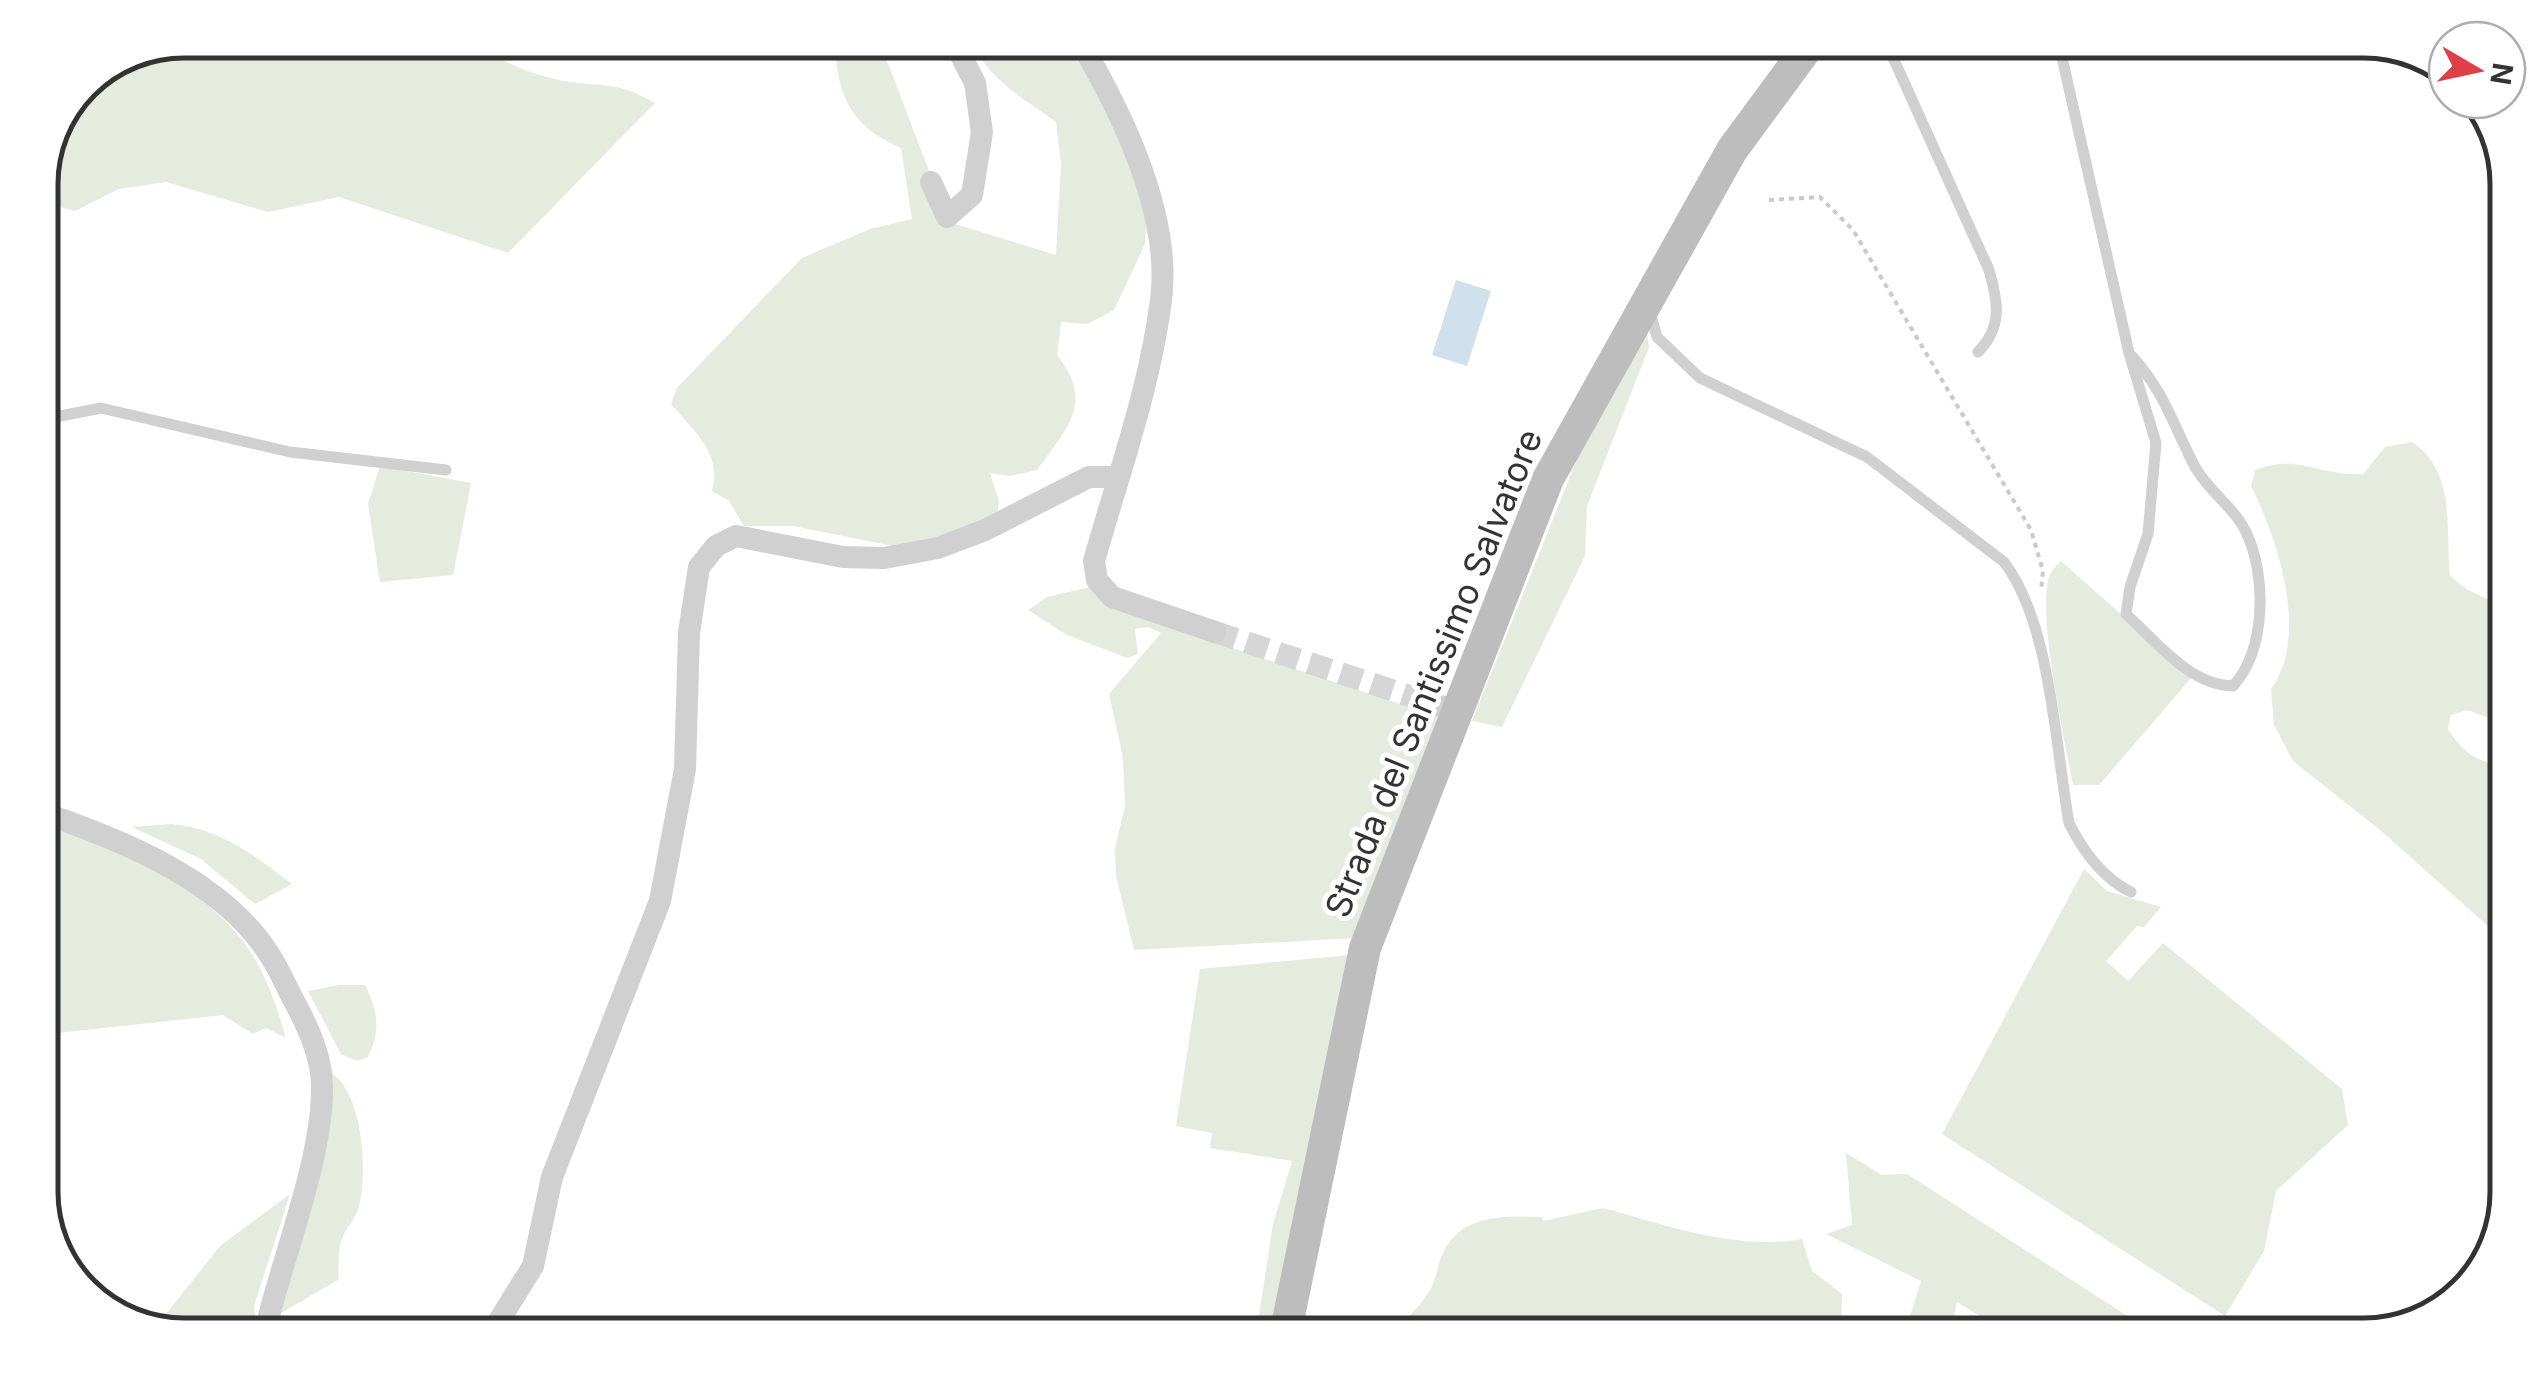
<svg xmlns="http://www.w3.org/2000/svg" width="2547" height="1375" font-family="Inter,sans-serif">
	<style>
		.green { fill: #e5ebdf }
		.water { fill: #d0e1ed }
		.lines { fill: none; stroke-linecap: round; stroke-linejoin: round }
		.street-tunnel { stroke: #d6d6d6; stroke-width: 22; stroke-dasharray: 22 11; stroke-linecap: butt }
		.path { stroke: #cacaca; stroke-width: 4; stroke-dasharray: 5 5; stroke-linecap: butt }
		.lane { stroke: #d0d0d0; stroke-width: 11 }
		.street { stroke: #d0d0d0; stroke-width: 22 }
		.secondary { stroke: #bdbdbd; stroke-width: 32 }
		.labels { text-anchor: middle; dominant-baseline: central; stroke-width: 10; stroke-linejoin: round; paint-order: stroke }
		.street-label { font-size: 35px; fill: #333; stroke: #fff }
		.rim { fill: none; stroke: #333; stroke-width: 5 }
	</style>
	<rect width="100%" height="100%" fill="#fff"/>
	<!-- green -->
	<g class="green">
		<path d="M213,40H468C493,57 525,73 555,79C599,89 612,78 655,103L508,253L339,197L268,212L166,182L119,189L75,211L40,202V175L82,82L176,43Z"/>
		<path d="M834,40H879L929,171L942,220L1056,255L1061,163L1056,122C1023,98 988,79 970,40H1066L1101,87L1147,204L1145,244L1114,310L1087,324L1061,322L1057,355C1095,404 1067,427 1037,470L1010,476L990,473L999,501L997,517L949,543L893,546L793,526H744L729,501L712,491C722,452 694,432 671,404L677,388L802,258L870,229L912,219L901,148C848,125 838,94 834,40Z"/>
		<path d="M1646,327L1649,347L1587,506L1585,556L1502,727L1472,721L1586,437Z"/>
		<path d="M2412,442C2457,472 2445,529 2450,576L2468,590L2507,608V725L2468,710L2451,715L2448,729C2466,758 2477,758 2507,770V943L2380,830L2293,761L2274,725L2271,689C2310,636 2278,540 2251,486L2255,470C2298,453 2317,476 2363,474L2385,447Z"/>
		<path d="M380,466L471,483L453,575L380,582L368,504Z"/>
		<path d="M2061,561L2192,677L2099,785H2073C2066,746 2034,603 2051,573C2053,568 2058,565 2061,561Z"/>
		<path d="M1094,586L1167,626L1439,717L1356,938L1134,950L1116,876L1115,848L1125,806L1123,758L1109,694L1161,633L1148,627L1135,629L1138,654L1127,658L1065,634L1028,610L1047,597Z"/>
		<path d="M40,820C109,847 189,876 238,935C262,963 276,1003 286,1038L266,1028L253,1034L223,1015L40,1035Z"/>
		<path d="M171,824C222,829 252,854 292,884L255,904L201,859L132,827Z"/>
		<path d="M2084,869L2107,891L2161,907L2144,927L2137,926L2106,961L2128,981L2163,943L2342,1089L2348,1125L2276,1191L2264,1251L2225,1316L1942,1134Z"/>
		<path d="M1351,955L1280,1335H1256L1273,1224L1292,1161L1210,1148L1212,1133L1176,1126L1200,969Z"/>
		<path d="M339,985H365C378,1012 381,1030 368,1057L357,1061L341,1054L308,991Z"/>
		<path d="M326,1070C363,1086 368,1171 359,1206C356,1218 345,1229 341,1241C338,1252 339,1268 338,1280L281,1313Z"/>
		<path d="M1846,1153L1882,1175L1907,1174L2157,1335H2010L1957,1302L1950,1335H1904L1921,1281L1826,1234L1852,1225Z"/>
		<path d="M290,1194L254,1306L257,1335H184L155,1328L220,1246Z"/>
		<path d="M1603,1208C1666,1225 1738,1251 1802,1239L1812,1271L1842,1294L1841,1329L1804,1332L1781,1323L1777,1335H1389C1404,1321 1421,1307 1431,1288C1437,1276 1438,1262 1444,1251C1463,1214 1505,1216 1542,1217L1543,1221Z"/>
	</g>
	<!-- water -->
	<path class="water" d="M1456,280L1491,291L1467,366L1432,355Z"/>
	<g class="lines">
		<!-- street-tunnel -->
		<path class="street-tunnel" d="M1215,632L1422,700"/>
		<!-- path -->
		<path class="path" d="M1769,200L1820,197L1853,230L2031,530L2043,571L2041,591"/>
		<!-- lane -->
		<g class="lane">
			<path d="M1885,40L1989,270C1998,301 2003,327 1978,352"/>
			<path d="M2058,40L2129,353L2156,443L2148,534L2130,587L2126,614C2157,642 2189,685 2233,686C2266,650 2267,576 2246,532C2234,507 2207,490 2194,465C2173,424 2162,387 2129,353"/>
			<path d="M1649,308L1657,337L1700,378L1867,457L2004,562C2051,624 2055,745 2069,823C2083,851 2102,878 2131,892"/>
			<path d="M40,420L101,408L290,452L446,470"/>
		</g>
		<!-- street -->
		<g class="street">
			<path d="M1079,40C1121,111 1172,215 1161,300C1150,388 1118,476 1094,561L1097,580L1112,597L1215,632"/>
			<path d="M931,182L947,217L972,195L982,132L975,83L953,40"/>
			<path d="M1422,700L1457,711"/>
			<path d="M40,812C120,839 222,880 269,954C279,969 286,986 294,1001C308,1027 322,1057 322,1087C323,1154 286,1249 269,1316V1335"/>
			<path d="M490,1335L533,1266L552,1177L660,901L685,769L689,633L699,567L716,546L736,536L843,557L884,558L938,548L985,530L1089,477H1117"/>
		</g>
		<!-- secondary -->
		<path class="secondary" d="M1285,1335L1365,948L1548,479L1732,150L1813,40"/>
	</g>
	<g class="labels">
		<!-- street labels -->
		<g class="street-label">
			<text transform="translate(1433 673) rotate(-68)">Strada del Santissimo Salvatore</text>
		</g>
	</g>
	<!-- crop -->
	<path d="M0 0H2547V1375H0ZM184 58H2364A126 126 0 0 1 2490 184V1192A126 126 0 0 1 2364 1318H184A126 126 0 0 1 58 1192V184A126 126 0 0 1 184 58Z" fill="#fff" fill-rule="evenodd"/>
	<path class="rim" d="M184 58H2364A126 126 0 0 1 2490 184V1192A126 126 0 0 1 2364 1318H184A126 126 0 0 1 58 1192V184A126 126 0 0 1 184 58Z"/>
	<!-- north arrow -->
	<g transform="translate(2477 70) rotate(99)"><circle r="48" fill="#ffffff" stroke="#adadad" stroke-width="2.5"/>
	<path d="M0-8L18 38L0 25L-18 38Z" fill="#e03f47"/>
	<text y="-15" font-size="28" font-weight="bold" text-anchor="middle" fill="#333333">N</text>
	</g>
</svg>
